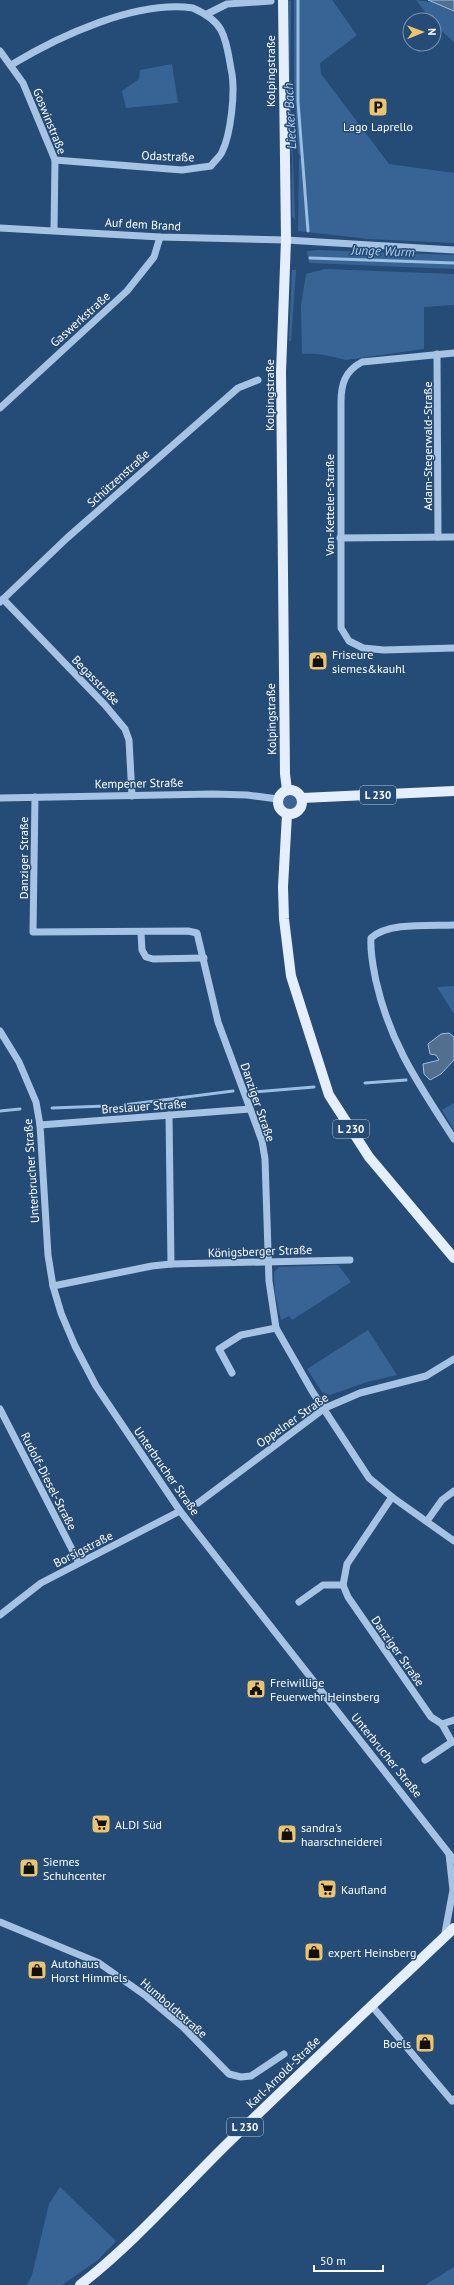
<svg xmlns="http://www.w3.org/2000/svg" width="454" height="2285" font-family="'PT Sans',sans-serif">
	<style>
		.green { fill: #386495 }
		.water { fill: #536f90; stroke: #9bbee3 }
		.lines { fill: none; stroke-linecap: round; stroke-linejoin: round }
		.stream { stroke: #9bbee3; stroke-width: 3 }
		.minor { stroke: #a6c3e3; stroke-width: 7 }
		.major { stroke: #e5eefc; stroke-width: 10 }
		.labels { text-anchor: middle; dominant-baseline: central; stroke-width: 3; stroke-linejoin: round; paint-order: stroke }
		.shield { fill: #254b77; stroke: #bec9d6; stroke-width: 1 }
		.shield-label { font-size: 11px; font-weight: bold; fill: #fff }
		.street-label { font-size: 12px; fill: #fff; stroke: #254b77 }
		.poi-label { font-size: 12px; fill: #fff; stroke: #254b77; text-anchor: start }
		.water-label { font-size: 13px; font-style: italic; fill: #b1cdeb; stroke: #254b77 }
	</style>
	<rect width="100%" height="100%" fill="#254b77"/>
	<!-- green -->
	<g class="green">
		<path d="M288,0L291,1L290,79L295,220L292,216V159L288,105Z"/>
		<path d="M294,0H332L356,34V36L320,63L321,74L389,164L454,173V243L368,239L298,231L299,160L301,157L298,153L294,81Z"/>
		<path d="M416,0L438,3L454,11V42L434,24V20H431Z"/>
		<path d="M172,64L178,103L126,108L122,91L139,79L140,70Z"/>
		<path d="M318,250L454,255V269L309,263L307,251Z"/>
		<path d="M325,269L454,274V305L424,307V349L346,360C329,356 320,353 302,354L301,305L306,274Z"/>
		<path d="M292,270H296L291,341H289Z"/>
		<circle cx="290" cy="802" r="8"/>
		<path d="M454,986V1014L437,987Z"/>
		<path d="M454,1103V1130L442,1110Z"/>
		<path d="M338,1265L351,1282L292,1320L289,1316L281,1320L275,1294L274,1272L279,1267Z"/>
		<path d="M368,1330L397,1375L367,1382L330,1395L322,1392L307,1369Z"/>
		<path d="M60,2187L116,2241L98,2260L62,2285H27L32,2275L49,2204Z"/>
		<path d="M454,2267V2285H425Z"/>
	</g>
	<!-- water -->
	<g class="water">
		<path d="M428,0H454V11Z"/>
		<path d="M449,1033L454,1037V1060L441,1074L430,1080L424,1074L423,1064L439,1060L436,1055L430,1054L428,1044L441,1034Z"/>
	</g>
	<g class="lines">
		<!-- stream -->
		<g class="stream">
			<path d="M298,0V102L308,231"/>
			<path d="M310,258L454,263"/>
			<path d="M365,1083L406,1080"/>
			<path d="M254,1092L314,1087"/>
			<path d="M124,1105L233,1091"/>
			<path d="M52,1108L106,1106"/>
			<path d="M0,1111L20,1109"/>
		</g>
		<!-- minor -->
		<g class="minor">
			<path d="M207,14L227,4L271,1"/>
			<path d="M0,51L23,83L55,160L54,230"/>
			<path d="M11,65C59,36 136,0 193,8C204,13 215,19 221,30C228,43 229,60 232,74C235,93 231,134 222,152C220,157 214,161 211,166L182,170L55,160"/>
			<path d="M0,228L160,237L286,240L454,250"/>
			<path d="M454,353L362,362C345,371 341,384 341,402V628L349,641L363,648L384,650L454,648"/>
			<path d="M437,354L438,537"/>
			<path d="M0,408L127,291L154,257L160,237"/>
			<path d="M340,538L454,537"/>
			<path d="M3,599L105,705L125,729L129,740L132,796"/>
			<path d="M0,602L67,538L238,388L258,380"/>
			<path d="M35,797L33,932L188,931L197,933L218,1022L262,1141L265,1159L269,1281L276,1328L312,1391L369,1478L392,1497L454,1541"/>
			<path d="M0,798L213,794L247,795L278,799"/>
			<path d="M454,925C430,926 388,922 371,938C370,953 373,966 376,981C390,1044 420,1086 454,1139"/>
			<path d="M141,933L142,950L146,957L153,959L204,958"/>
			<path d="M0,1031L19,1062L36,1102L40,1125L48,1255L53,1286L61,1313L75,1346L96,1386L180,1511L454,1860"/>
			<path d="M169,1115L171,1264L350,1260"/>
			<path d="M40,1125L250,1109"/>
			<path d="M53,1286L152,1266L171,1264"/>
			<path d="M232,1373L219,1349L241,1335L276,1328"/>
			<path d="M0,1409L79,1563"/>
			<path d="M392,1497L347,1564L343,1585L348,1597L431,1717L442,1724L454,1720"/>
			<path d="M198,1503L325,1408L360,1393L426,1376L454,1359"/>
			<path d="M427,1521L442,1500L454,1491"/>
			<path d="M299,1602L323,1585H343"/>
			<path d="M0,1615L41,1583L180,1511"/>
			<path d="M442,1724L452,1742L454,1741"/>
			<path d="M425,1760L452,1742"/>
			<path d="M0,1922L99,1963L146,1996L183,2027L229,2074L241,2077L251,2076L284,2054"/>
			<path d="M444,1938L453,1890L449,1854"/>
			<path d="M371,2005L452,2101L454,2099"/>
		</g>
		<!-- major -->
		<g class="major">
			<path d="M283,0L286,240L281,372L285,774L287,790"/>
			<circle cx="290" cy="802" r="12"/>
			<path d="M302,798L454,791"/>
			<path d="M287,814L283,887L284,919L291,976L329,1095L369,1157L454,1258"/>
			<path d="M80,2285C134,2243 179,2191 228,2143C303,2070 379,1999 454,1928"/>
		</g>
	</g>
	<!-- icons -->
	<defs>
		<symbol id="parking-square" viewBox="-11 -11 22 22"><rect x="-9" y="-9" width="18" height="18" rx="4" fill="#ecc46b" stroke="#254b77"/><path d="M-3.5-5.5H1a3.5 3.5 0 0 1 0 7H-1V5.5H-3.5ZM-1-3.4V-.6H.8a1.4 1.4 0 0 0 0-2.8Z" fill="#111"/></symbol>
		<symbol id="shop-square" viewBox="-11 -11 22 22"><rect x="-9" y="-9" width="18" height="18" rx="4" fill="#ecc46b" stroke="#254b77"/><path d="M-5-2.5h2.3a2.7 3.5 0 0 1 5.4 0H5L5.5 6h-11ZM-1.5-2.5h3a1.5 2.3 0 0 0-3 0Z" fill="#111"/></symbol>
		<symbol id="civic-square" viewBox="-11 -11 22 22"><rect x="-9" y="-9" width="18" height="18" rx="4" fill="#ecc46b" stroke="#254b77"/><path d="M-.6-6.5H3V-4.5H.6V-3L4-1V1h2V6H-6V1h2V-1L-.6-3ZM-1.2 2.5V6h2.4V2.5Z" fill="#111"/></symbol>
		<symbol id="supermarket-square" viewBox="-11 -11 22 22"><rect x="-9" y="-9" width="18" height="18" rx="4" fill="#ecc46b" stroke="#254b77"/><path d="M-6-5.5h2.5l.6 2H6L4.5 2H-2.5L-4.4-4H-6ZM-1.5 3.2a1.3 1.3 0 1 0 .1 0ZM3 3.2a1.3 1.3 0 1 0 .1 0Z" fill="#111"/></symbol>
	</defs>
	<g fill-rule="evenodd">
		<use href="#parking-square" x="367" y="96" width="22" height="22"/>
		<use href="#shop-square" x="307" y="650" width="22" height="22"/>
		<use href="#civic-square" x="245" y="1678" width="22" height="22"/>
		<use href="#supermarket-square" x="90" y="1813" width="22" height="22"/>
		<use href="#shop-square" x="276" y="1823" width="22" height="22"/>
		<use href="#shop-square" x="18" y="1857" width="22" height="22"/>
		<use href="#supermarket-square" x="316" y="1878" width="22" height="22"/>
		<use href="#shop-square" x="303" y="1941" width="22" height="22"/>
		<use href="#shop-square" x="26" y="1959" width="22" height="22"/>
		<use href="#shop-square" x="414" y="2032" width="22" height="22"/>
	</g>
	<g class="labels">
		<!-- shield labels -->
		<g class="shield">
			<rect x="360" y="786" width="36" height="18" rx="3"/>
			<rect x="333" y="1120" width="36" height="18" rx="3"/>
			<rect x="227" y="2118" width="36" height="18" rx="3"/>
		</g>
		<g class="shield-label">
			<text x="378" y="795">L 230</text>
			<text x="351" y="1129">L 230</text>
			<text x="245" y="2127">L 230</text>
		</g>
		<!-- street labels -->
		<g class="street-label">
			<text transform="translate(270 71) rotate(-90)">Kolpingstraße</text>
			<text transform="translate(50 121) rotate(68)">Goswinstraße</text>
			<text transform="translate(168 156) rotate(2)">Odastraße</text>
			<text transform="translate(143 224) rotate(3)">Auf dem Brand</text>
			<text transform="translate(80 319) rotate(-42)">Gaswerkstraße</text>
			<text transform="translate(269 395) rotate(-90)">Kolpingstraße</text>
			<text transform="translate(427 446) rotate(-90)">Adam-Stegerwald-Straße</text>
			<text transform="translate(118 478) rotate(-42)">Schützenstraße</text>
			<text transform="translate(329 505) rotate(-90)">Von-Ketteler-Straße</text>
			<text transform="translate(96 680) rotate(46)">Begasstraße</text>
			<text transform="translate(271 719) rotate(-91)">Kolpingstraße</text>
			<text transform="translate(139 783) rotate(-1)">Kempener Straße</text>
			<text transform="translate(23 858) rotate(-90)">Danziger Straße</text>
			<text transform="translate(258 1102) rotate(71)">Danziger Straße</text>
			<text transform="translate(144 1106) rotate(-4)">Breslauer Straße</text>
			<text transform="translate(31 1171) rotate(-94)">Unterbrucher Straße</text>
			<text transform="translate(260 1251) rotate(-2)">Königsberger Straße</text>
			<text transform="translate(292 1420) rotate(-35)">Oppelner Straße</text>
			<text transform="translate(167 1471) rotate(55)">Unterbrucher Straße</text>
			<text transform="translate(49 1481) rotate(63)">Rudolf-Diesel-Straße</text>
			<text transform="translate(83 1549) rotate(-27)">Borsigstraße</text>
			<text transform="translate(398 1651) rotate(55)">Danziger Straße</text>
			<text transform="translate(387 1755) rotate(51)">Unterbrucher Straße</text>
			<text transform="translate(174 2008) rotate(41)">Humboldtstraße</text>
			<text transform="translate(283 2072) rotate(-44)">Karl-Arnold-Straße</text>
		</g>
		<!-- poi labels -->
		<g class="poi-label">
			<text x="378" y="126" text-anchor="middle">Lago Laprello</text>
			<text x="332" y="654">Friseure<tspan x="332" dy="14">siemes&amp;kauhl</tspan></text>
			<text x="270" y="1682">Freiwillige<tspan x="270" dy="14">Feuerwehr Heinsberg</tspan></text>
			<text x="115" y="1824">ALDI Süd</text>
			<text x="301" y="1827">sandra's<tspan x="301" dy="14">haarschneiderei</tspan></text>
			<text x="43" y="1861">Siemes<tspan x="43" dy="14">Schuhcenter</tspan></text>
			<text x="341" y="1889">Kaufland</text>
			<text x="328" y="1952">expert Heinsberg</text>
			<text x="51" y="1963">Autohaus<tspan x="51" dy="14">Horst Himmels</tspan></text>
			<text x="411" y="2043" text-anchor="end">Boels</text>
		</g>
		<!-- water labels -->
		<g class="water-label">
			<text transform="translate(290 116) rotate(-93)">Liecker Bach</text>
			<text transform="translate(383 251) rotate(2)">Junge Wurm</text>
		</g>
	</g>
	<!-- north arrow -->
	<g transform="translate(422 32) rotate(89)"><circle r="19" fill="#254b77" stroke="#7c93ad"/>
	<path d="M0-3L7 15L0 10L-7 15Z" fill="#ecc46b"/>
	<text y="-6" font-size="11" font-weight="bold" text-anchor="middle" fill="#ffffff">N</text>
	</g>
	<!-- scale -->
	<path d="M314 2265v6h69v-6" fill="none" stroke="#ffffff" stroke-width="2"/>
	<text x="320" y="2265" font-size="12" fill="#ffffff" stroke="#254b77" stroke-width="3" paint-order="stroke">50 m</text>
</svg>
